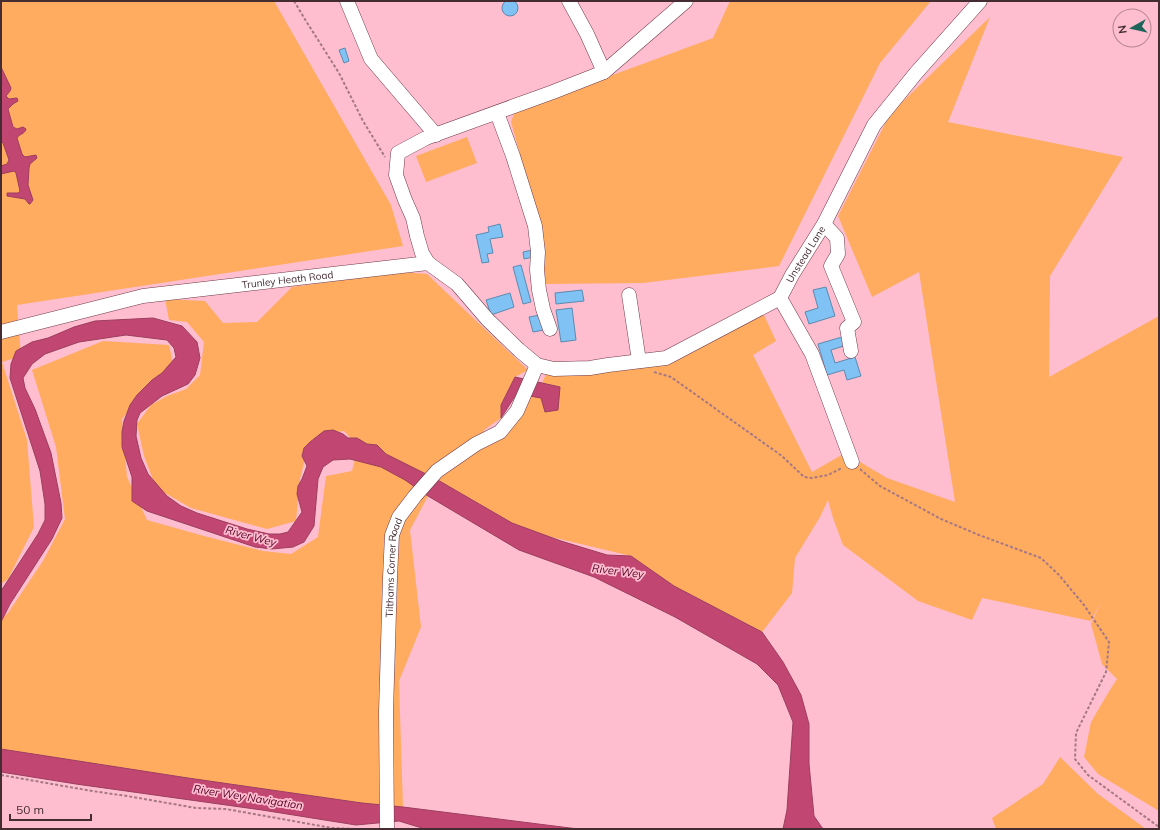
<svg xmlns="http://www.w3.org/2000/svg" width="1160" height="830" font-family="Mulish,sans-serif">
	<style>
		.green { fill: #ffac60 }
		.water { fill: #c24672; stroke: #9c3e5f }
		.building { fill: #7fc2f3; stroke: #5b8bb0 }
		.lines { fill: none; stroke-linecap: round; stroke-linejoin: round }
		.minor-casing { stroke: #6e3949; stroke-width: 15 }
		.path { stroke: #a57884; stroke-width: 2; stroke-dasharray: 3 2; stroke-linecap: butt }
		.minor { stroke: #fff; stroke-width: 14 }
		.labels { text-anchor: middle; dominant-baseline: central; stroke-width: 3.5; stroke-linejoin: round; paint-order: stroke }
		.street-label { font-size: 10px; fill: #452c33; stroke: #febecf }
		.water-label { font-size: 11px; font-style: italic; fill: #530026; stroke: #febecf }
	</style>
	<rect width="100%" height="100%" fill="#febecf"/>
	<!-- green -->
	<g class="green">
		<path d="M1,1H274L391,205L403,246L17,305L21,356L2,362L27,440L34,527L8,579L1,584Z"/>
		<path d="M730,1H931L880,63L779,266L643,283L546,284L534,205L511,122L515,111L713,38Z"/>
		<path d="M990,17L948,122L1123,157L1050,276L1049,377L1159,316V811L1098,774L1084,757L1091,722L1108,693L1117,679L1102,664L1091,624L1101,602L1091,621L982,598L972,620L918,601L843,545L833,518L828,500L820,517L795,558L792,593L762,632L674,586L631,556L547,536L512,523L472,500L419,475L428,496L410,530L421,627L399,681L403,807L362,803L188,778L1,749V619L8,613L43,561L65,519L56,447L32,370L103,341L169,345L174,368L149,385L122,419L127,477L147,520L204,536L263,551L291,554L318,537L326,476L352,471L358,446L344,431L318,435L307,451L300,479L296,521L267,529L191,508L156,488L144,456L137,424L151,405L167,396L186,389L200,375L204,342L187,322L169,320L165,299L205,301L223,323L257,322L292,287L402,272L427,274L528,370L515,377L501,405V418L484,430L486,448L489,440L513,427L530,396L542,398L560,387L542,383L547,372L573,376L673,359L763,313L776,341L753,355L812,472L845,453L887,478L955,502L919,272L872,297L838,216L890,114Z"/>
		<path d="M467,137L477,163L426,182L416,156Z"/>
		<path d="M1060,757L1098,794L1146,829H996L992,818L1043,784Z"/>
	</g>
	<!-- water -->
	<g class="water">
		<path d="M1,67L11,88L10,91L6,96L9,99L17,98L18,101L13,104L8,109L13,127L17,129L23,127L26,129C25,134 19,134 17,138L22,154L25,157L36,155L37,158L30,164L29,168L28,185L33,200L30,204H29L25,199L7,196V193H18L20,191L16,173L14,171L1,174V166L7,164L9,160L3,143L1,141Z"/>
		<path d="M153,318L182,326L197,342L200,358L195,375L188,384L162,396L140,413L137,420L136,436L141,458L148,474L167,496L181,506L197,513L247,529L269,534H280L288,532L302,512L297,494L298,486L302,479L307,466L302,456L304,448L310,442L324,431L333,430L343,434L348,438H357L367,444L377,445L386,454L436,479L512,523L561,541L607,555L631,556L674,586L762,632L783,662L801,695L809,724V764L814,816L823,829H783L787,810L793,722L778,685L757,664L675,617L594,577L519,550L428,496L405,480L381,467L350,459L333,460L323,467L318,479L314,526L304,542L293,547L272,549L255,547L147,511L132,501V477L122,447V432L124,421L130,405L137,395L152,380L162,373L176,357L174,348L167,340L126,335L79,342L45,354L32,364L23,378L25,388L35,409L51,453L61,503L62,518L52,539L10,604L1,622V591L38,534L45,520V504L40,471L10,378L11,364L16,351L32,342L48,338L74,327L95,321Z"/>
		<path d="M515,377L560,387L558,410L545,412L541,398L530,396L519,390L501,418V405Z"/>
		<path d="M1,749L188,778L362,803L403,807L578,829H425L399,821L356,825L262,810L76,784L1,772Z"/>
	</g>
	<!-- building -->
	<g class="building">
		<circle cx="510" cy="8" r="8"/>
		<path d="M345,48L349,61L344,63L339,50Z"/>
		<path d="M500,224L503,237L490,239L493,253L487,254L489,262L482,263L476,235L489,232L488,227Z"/>
		<path d="M532,250L533,257L524,259L523,252Z"/>
		<path d="M521,265L531,302L523,304L513,267Z"/>
		<path d="M826,287L835,316L809,324L805,312L818,308L813,290Z"/>
		<path d="M582,290L584,301L556,304L555,293Z"/>
		<path d="M510,293L514,307L491,315L486,300Z"/>
		<path d="M572,308L576,340L561,342L556,310Z"/>
		<path d="M540,315L544,330L533,332L529,317Z"/>
		<path d="M842,337L844,346L831,350L835,363L855,357L861,376L847,380L844,370L827,375L818,344Z"/>
	</g>
	<g class="lines">
		<defs>
			<g id="minor">
				<path d="M347,1L371,59L436,135"/>
				<path d="M604,72L686,1"/>
				<path d="M497,113L513,156L535,226L538,252L537,270L539,290L543,309L550,329"/>
				<path d="M824,224L837,238L838,254L831,266L854,322L847,328L851,351"/>
				<path d="M428,263L422,253L417,236L413,218L405,200L396,175L398,153L426,138L553,92L604,72L587,34L569,1"/>
				<path d="M629,295L639,361"/>
				<path d="M780,298L812,354L852,462"/>
				<path id="s1" d="M1,332L143,296L428,263L457,284L488,320L519,350L537,365L554,369L590,368L608,365L666,358L780,298L792,275L824,224L874,125L916,73L980,1"/>
				<path id="s2" d="M387,829L386,712L390,578L392,535L399,517L415,496L437,471L476,444L500,432L517,411L537,365"/>
			</g>
		</defs>
		<!-- minor casing -->
		<use href="#minor" class="minor-casing"/>
		<!-- path -->
		<g class="path">
			<path d="M294,1L306,21L339,73L363,121L385,157"/>
			<path d="M654,372L671,377L782,456L804,477L812,478L828,475L842,468"/>
			<path d="M860,469L880,486L941,519L979,535L1041,558L1059,575L1084,605L1109,642L1106,672L1076,733L1075,759L1088,775L1159,827"/>
			<path d="M1,775L92,791L127,796L196,808L226,809L332,828L356,829"/>
			<path d="M358,829H374"/>
		</g>
		<!-- minor -->
		<use href="#minor" class="minor"/>
	</g>
	<g class="labels">
		<!-- street labels -->
		<g class="street-label">
			<text stroke="none"><textPath href="#s1" startOffset="893">Unstead Lane</textPath></text>
			<text stroke="none"><textPath href="#s1" startOffset="292">Trunley Heath Road</textPath></text>
			<text stroke="none"><textPath href="#s2" startOffset="262">Tilthams Corner Road</textPath></text>
		</g>
		<!-- water labels -->
		<g class="water-label">
			<text transform="translate(251 536) rotate(15)">River Wey</text>
			<text transform="translate(618 571) rotate(7)">River Wey</text>
			<text transform="translate(248 797) rotate(9)">River Wey Navigation</text>
		</g>
	</g>
	<!-- border -->
	<rect width="1160" height="830" fill="none" stroke="#452c33" stroke-width="4"/>
	<!-- north arrow -->
	<g transform="translate(1132 28) rotate(262)"><circle r="19" fill="#febecf" stroke="#b48491"/>
	<path d="M0-3L7 15L0 10L-7 15Z" fill="#1d655b"/>
	<text y="-6" font-size="11" font-weight="bold" text-anchor="middle" fill="#452c33">N</text>
	</g>
	<!-- scale -->
	<path d="M10 814v6h81v-6" fill="none" stroke="#452c33" stroke-width="2"/>
	<text x="16" y="814" font-size="12" fill="#452c33" stroke="#febecf" stroke-width="3" paint-order="stroke">50 m</text>
</svg>
